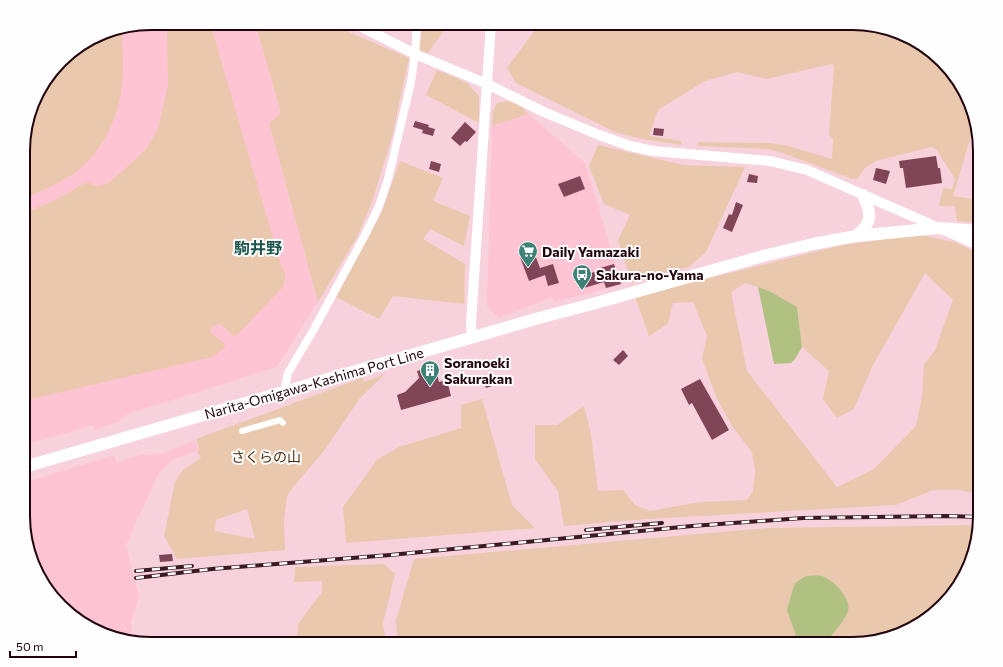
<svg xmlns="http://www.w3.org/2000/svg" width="1003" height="667" font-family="Commissioner,'Noto Sans JP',sans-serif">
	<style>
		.built { fill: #ffc4d4 }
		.green { fill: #e9c8ad; fill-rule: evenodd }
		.water { fill: #b0c182 }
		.building { fill: #814558 }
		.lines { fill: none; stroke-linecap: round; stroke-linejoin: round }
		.pedestrian { stroke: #fff; stroke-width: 6 }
		.minor { stroke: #fff; stroke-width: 8 }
		.tertiary { stroke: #fff; stroke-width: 10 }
		.primary { stroke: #fff; stroke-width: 12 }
		.rail-casing { stroke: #391b25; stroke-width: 4 }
		.rail { stroke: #fefefe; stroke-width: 2.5; stroke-dasharray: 8; stroke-linecap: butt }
		.labels { text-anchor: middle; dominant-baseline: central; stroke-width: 4; stroke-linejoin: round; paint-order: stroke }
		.poi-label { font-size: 14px; font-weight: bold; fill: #21040e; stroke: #fefefe; text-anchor: start }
		.street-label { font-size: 14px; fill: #21040e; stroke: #fefefe }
		.park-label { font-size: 14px; fill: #4e2b08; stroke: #fefefe }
		.quarter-label { font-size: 16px; font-weight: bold; fill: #1e564d; stroke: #fefefe }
		.rim { fill: none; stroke: #21040e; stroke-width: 2 }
	</style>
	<rect width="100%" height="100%" fill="#f7d2dc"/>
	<!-- built -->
	<g class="built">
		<path d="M151,23H255L281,114L269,123L318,302L277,367L128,414L118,422L95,430L94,425L24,445V135L36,94L67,55L102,33Z"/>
		<path d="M529,114L585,163L622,285L554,302L552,297L499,318L487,306L492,126Z"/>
		<path d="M195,440L198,450L172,460L158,474L126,545L139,597L131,622L132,641L110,637L80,622L40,580L24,532V483L114,455L117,462L141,455L161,454Z"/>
	</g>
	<!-- green -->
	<g class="green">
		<path d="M167,23H208L211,26L281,265C287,274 286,279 282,288L240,332L235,336C228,333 225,327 219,324L212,327L210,332L225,344L224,348L212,357L24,401V213C46,205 66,195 86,182L97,186L107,184L127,167L147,148L158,128L168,85Z"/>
		<path d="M255,23H328L409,58L392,137L372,202L357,237L318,302L269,123L281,113Z"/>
		<path d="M422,23L449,24L427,54L420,50Z"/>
		<path d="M540,23H852L893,30L923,45L963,87L974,126L953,196L980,200V223L957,221L955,206H939L943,188L952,189L955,179L936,149L931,147L876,161L865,168L857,179H852L783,153L768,149L699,146L697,144L699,142L769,143L785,145L832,159L833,139L829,135L834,66L832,64L766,79L737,72L705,81L658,110L649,136L681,141L682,143L681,145C659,141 637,139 615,132L516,83L507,68Z"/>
		<path d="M122,29C122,47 124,66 122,84C119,118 103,151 76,172C60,183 41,191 24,199V135L36,94L67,55L102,33Z"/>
		<path d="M437,70L466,82L479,96V123L426,95Z"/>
		<path d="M507,101L519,104L529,114L492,126L493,111L497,103Z"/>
		<path d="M598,145L683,165L745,167L706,252L689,267L632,283L618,240L630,215L604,204L589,166Z"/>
		<path d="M400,161L443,178L433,201L470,216L464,246L430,229L423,239L465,264L464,304L393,296L379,319L336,297L381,214Z"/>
		<path d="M920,235L954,242L980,254V494L958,490H933L896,505L647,519L564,526L558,491L535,459V425H557L584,406L591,434L598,491L623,490L635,505L650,511L700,502L747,500L753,491L755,471L752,452L734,429L717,399L702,358L707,336L693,302L673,303L668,324L649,336L635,297L842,245ZM925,273L953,300L935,350L924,365L922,396L916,426L874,469L837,487L747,371L731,292L745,283L771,292L797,307L802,347L829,371L823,399L837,418L854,409L872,367Z"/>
		<path d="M385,374L360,398L324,451L293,487L287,496L284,521L285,550L177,559L164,536L175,482L183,470L201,458L197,451L199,450L196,439L362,378L364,382ZM247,509L255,539L215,531L216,520Z"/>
		<path d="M482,399L512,505L535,528L346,543L343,507L377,460L399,447L461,428V405Z"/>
		<path d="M979,525L958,587L916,627L860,644H400L397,637L396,620L414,559L767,528Z"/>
		<path d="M384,564L395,574L383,623L386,644H297L298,624L322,592V581L294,582L295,567Z"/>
	</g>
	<!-- water -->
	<g class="water">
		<path d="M758,287L771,292L797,307L802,347L795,359L791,363L774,364Z"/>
		<path d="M806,576C810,576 817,575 821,576C832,578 852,599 848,611C844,623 832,634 824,644H797L798,641L787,610L792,592L795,583Z"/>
	</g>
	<!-- building -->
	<g class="building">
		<path d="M415,121L429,125L428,127L435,129L433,136L422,133L423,130L413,127Z"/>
		<path d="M465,122L476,132L467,142L465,141L460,146L451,138Z"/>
		<path d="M654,128L664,129L663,136L653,135Z"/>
		<path d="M936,156L938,168H940L942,183L906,188L903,168H900L899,161Z"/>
		<path d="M431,161L441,164L439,172L429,169Z"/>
		<path d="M876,168L890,171L886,184L873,180Z"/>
		<path d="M749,174L758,176L757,183L747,182Z"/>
		<path d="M580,176L585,189L564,197L558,184Z"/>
		<path d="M736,202L743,205L732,232L723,228L729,214L732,215Z"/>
		<path d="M534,252L540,268L553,264L559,283L548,286L545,275L529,281L520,257Z"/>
		<path d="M614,264L621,284L606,288L604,282L584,288L581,276L601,270L600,268Z"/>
		<path d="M623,350L628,356L619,365L613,360Z"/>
		<path d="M435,366L439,382L447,380L451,396L401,410L397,395L405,392L419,378L417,371Z"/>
		<path d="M490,378L492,386L486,388L483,380Z"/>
		<path d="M700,379L729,430L712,440L692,403L689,405L681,389Z"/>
		<path d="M172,554L173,561L160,562L159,555Z"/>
	</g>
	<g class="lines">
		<!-- pedestrian -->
		<path class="pedestrian" d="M242,431L280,420L283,423"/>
		<!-- minor -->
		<path class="minor" d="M284,392L288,373L314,329L365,235L379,206L388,179L411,82L415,54L417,23"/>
		<!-- tertiary -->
		<g class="tertiary">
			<path d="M356,24L415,54L487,84L544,112L599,135L630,146L653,151L770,161L807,170L980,246"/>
			<path d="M472,337L471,323L491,23"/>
		</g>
		<!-- primary -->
		<g class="primary">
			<path d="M856,236C873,222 872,214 863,195"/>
			<path d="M24,467L539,318L596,303L767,255L813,244L856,236L938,228L980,231"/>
		</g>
		<defs>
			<g id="rail">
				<path d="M586,530L662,523"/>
				<path d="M136,571L192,566"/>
				<path d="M136,578L212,569L390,555L692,526L803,518L947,516L980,517"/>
			</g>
		</defs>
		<!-- rail casing -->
		<use href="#rail" class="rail-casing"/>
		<!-- rail -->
		<use href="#rail" class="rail"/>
	</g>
	<!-- icons -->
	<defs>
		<symbol id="supermarket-pin" viewBox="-11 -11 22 30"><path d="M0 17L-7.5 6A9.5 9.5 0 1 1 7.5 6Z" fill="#3d8276" stroke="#fefefe"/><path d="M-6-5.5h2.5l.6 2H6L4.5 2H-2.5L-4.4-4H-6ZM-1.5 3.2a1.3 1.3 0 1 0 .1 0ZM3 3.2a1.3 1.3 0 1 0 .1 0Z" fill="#fff"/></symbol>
		<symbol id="bus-pin" viewBox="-11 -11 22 30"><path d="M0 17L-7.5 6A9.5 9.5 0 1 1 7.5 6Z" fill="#3d8276" stroke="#fefefe"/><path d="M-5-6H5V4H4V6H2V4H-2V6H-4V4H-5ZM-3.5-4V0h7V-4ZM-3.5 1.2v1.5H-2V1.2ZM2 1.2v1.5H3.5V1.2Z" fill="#fff"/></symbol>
		<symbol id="building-pin" viewBox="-11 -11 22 30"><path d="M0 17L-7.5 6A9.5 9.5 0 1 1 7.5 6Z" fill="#3d8276" stroke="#fefefe"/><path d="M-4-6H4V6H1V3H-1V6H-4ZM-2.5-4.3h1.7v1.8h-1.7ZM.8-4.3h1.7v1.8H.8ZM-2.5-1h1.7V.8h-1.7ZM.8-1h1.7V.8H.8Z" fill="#fff"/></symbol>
	</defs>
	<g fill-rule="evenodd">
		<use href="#supermarket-pin" x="517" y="240" width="22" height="30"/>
		<use href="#bus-pin" x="571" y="263" width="22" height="30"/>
		<use href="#building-pin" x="419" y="359" width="22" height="30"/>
	</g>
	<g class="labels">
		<!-- poi labels -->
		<g class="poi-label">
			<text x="542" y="251">Daily Yamazaki</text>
			<text x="596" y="274">Sakura-no-Yama</text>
			<text x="444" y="362">Soranoeki<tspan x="444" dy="16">Sakurakan</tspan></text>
		</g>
		<!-- street labels -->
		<g class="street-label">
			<text transform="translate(314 383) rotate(-16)">Narita-Omigawa-Kashima Port Line</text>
		</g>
		<!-- park labels -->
		<g class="park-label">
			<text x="266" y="456">さくらの山</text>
		</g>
		<!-- quarter labels -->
		<g class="quarter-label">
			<text x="258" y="247">駒井野</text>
		</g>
	</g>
	<!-- crop -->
	<path d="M0 0H1003V667H0ZM151 30H852A121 121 0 0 1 973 151V516A121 121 0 0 1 852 637H151A121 121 0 0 1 30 516V151A121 121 0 0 1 151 30Z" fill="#fefefe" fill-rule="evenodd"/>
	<path class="rim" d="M151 30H852A121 121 0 0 1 973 151V516A121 121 0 0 1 852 637H151A121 121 0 0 1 30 516V151A121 121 0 0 1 151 30Z"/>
	<!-- scale -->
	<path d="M10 651v6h66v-6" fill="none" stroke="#21040e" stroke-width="2"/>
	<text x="16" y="651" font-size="12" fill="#21040e" stroke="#fefefe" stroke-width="3" paint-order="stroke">50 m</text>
</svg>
